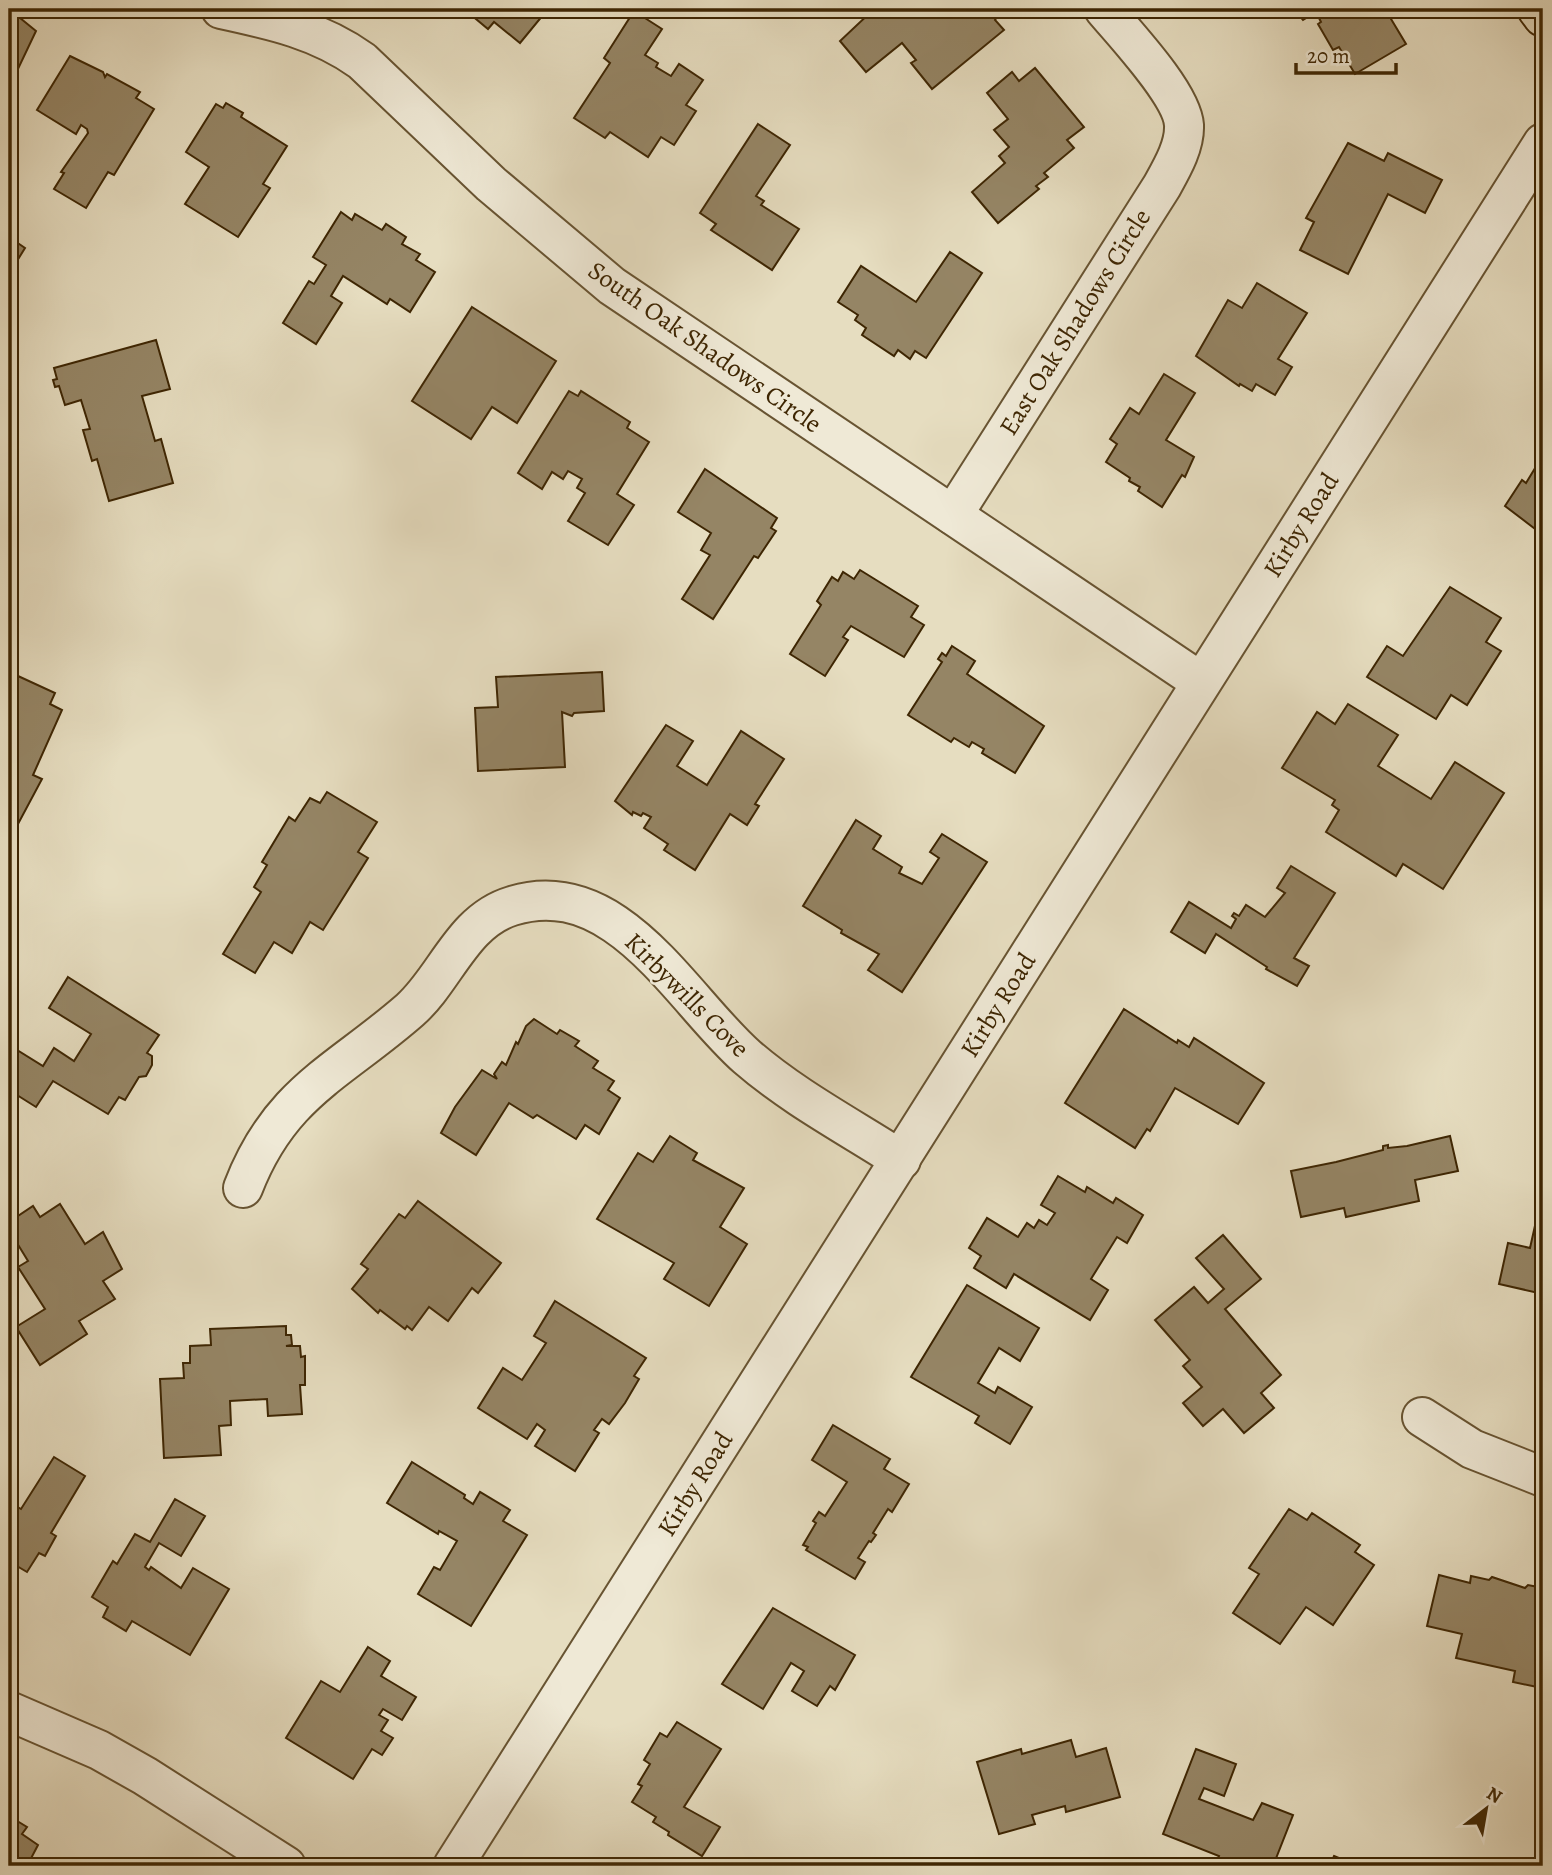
<svg xmlns="http://www.w3.org/2000/svg" width="1552" height="1875" font-family="Alegreya,serif">
	<style>
		.building { fill: #958565; stroke: #3e2603; stroke-width: 2 }
		.lines { fill: none; stroke-linecap: round; stroke-linejoin: round }
		.minor-casing { stroke: #685432; stroke-width: 42 }
		.major-casing { stroke: #3e2603; stroke-width: 42 }
		.minor { stroke: #efe9d6; stroke-width: 38 }
		.major { stroke: #e6ddc0; stroke-width: 38 }
		.labels { text-anchor: middle; dominant-baseline: central; stroke-width: 5; stroke-linejoin: round; paint-order: stroke }
		.street-label { font-size: 26px; fill: #3e2603; stroke: #efe9d6 }
	</style>
	<rect width="100%" height="100%" fill="#e6ddc0"/>
	<filter id="stains"><feTurbulence type="fractalNoise" baseFrequency=".00286" numOctaves="4"/><feColorMatrix values="0 0 0 0 .2 0 0 0 0 .09 0 0 0 0 .02 0 0 0 .5 -.17"/></filter>
	<radialGradient id="worn" r=".72"><stop offset=".6" stop-color="#630" stop-opacity="0"/><stop offset="1" stop-color="#630" stop-opacity=".3"/></radialGradient>
	<!-- building -->
	<g class="building">
		<path d="M9,9L36,31L17,71L13,68L9,74Z"/>
		<path d="M464,9H548L520,43L494,22L488,29Z"/>
		<path d="M874,9H957L964,17L975,9H987L997,17L995,20L1004,30L932,89L911,63L916,60L902,43L866,72L840,41Z"/>
		<path d="M1294,9H1385L1406,44L1355,74L1339,47L1333,50L1318,24L1321,22L1316,12L1303,20Z"/>
		<path d="M634,11L662,29L645,55L658,63L656,67L671,76L679,64L703,80L686,105L696,111L674,145L661,137L648,157L610,132L605,138L574,118L610,63L604,58Z"/>
		<path d="M70,56L103,72L105,77L107,74L140,92L136,98L154,109L114,175L108,172L86,208L54,189L64,173L61,172L88,133L87,129L81,125L76,134L37,110Z"/>
		<path d="M1035,68L1084,127L1067,140L1074,148L1044,173L1048,177L1036,186L1039,189L998,223L972,192L1005,163L999,156L1009,147L994,130L1008,119L987,93L1012,72L1019,81Z"/>
		<path d="M226,103L243,113L241,117L287,146L263,184L270,188L238,237L185,204L209,167L186,152L216,104L223,108Z"/>
		<path d="M758,124L790,145L756,196L764,201L761,205L799,229L772,270L711,230L716,224L700,213Z"/>
		<path d="M1348,143L1384,161L1388,153L1442,180L1425,213L1388,194L1348,274L1300,250L1314,222L1306,218Z"/>
		<path d="M341,212L352,220L355,214L382,230L386,224L406,237L402,244L420,254L416,260L435,272L410,312L390,299L387,304L343,276L331,296L342,303L316,344L283,323L309,281L314,284L326,265L313,257Z"/>
		<path d="M9,237L25,248L9,274Z"/>
		<path d="M950,252L982,273L926,358L915,351L910,359L898,350L894,356L862,335L866,328L855,320L858,315L838,302L861,266L916,302Z"/>
		<path d="M1257,283L1307,313L1278,359L1292,367L1275,395L1256,384L1252,391L1240,384L1239,386L1196,356L1228,300L1242,308Z"/>
		<path d="M472,307L556,361L517,423L492,407L471,439L412,401Z"/>
		<path d="M156,340L170,389L142,396L155,441L161,439L173,483L109,501L97,459L92,461L83,430L90,429L81,400L65,405L59,386L55,387L53,380L57,379L54,368Z"/>
		<path d="M1164,374L1195,393L1166,440L1194,457L1185,477L1182,475L1162,507L1138,491L1140,487L1129,481L1130,478L1106,462L1117,444L1110,439L1130,408L1139,414Z"/>
		<path d="M569,391L578,396L581,391L630,422L627,428L649,442L617,494L634,505L608,545L568,521L585,493L577,488L582,479L568,471L563,479L552,472L542,489L518,473Z"/>
		<path d="M1543,455V535L1505,506L1522,480L1526,483Z"/>
		<path d="M705,469L777,518L771,528L776,531L758,558L754,556L713,619L682,599L710,555L701,550L711,533L678,512Z"/>
		<path d="M860,570L918,606L911,617L924,625L904,657L851,626L843,637L848,640L825,676L790,654L821,605L817,601L832,577L838,581L843,572L854,579Z"/>
		<path d="M1450,587L1501,618L1486,642L1501,651L1467,705L1451,695L1436,719L1367,677L1387,646L1403,656Z"/>
		<path d="M952,646L975,661L967,674L1044,726L1015,773L982,753L984,749L972,742L969,747L954,738L951,742L908,715L942,662L938,659L942,653L946,656Z"/>
		<path d="M602,672L604,711L574,713L572,716L562,712L565,767L478,771L475,708L498,707L496,677Z"/>
		<path d="M18,676L55,693L50,704L62,710L33,775L42,779L18,824L9,820V698Z"/>
		<path d="M1348,704L1398,735L1378,766L1431,799L1455,762L1504,793L1443,889L1403,864L1396,876L1326,832L1339,810L1332,805L1335,800L1282,768L1317,712L1335,724Z"/>
		<path d="M666,725L693,741L677,766L707,785L741,731L784,759L755,804L759,806L747,825L730,814L695,870L664,850L668,844L644,828L651,817L643,813L641,816L633,812L632,815L615,801Z"/>
		<path d="M327,792L377,822L358,852L368,858L323,930L310,922L292,953L274,942L255,973L223,954L261,892L254,887L267,865L262,862L289,817L295,821L310,798L320,803Z"/>
		<path d="M856,820L881,836L873,849L902,867L899,873L922,884L939,858L930,852L942,834L987,862L902,992L868,970L879,954L841,933L842,930L803,906Z"/>
		<path d="M1291,866L1335,893L1294,958L1309,966L1297,986L1266,969L1267,967L1216,934L1205,953L1171,932L1189,902L1231,928L1236,919L1232,916L1234,913L1239,916L1246,905L1265,917L1285,893L1277,888Z"/>
		<path d="M68,977L159,1035L147,1053L152,1056V1065L146,1076L139,1077L125,1100L119,1097L108,1114L53,1081L36,1107L9,1090V1045L43,1066L54,1048L74,1061L91,1034L49,1008Z"/>
		<path d="M1124,1009L1177,1043L1178,1040L1189,1047L1194,1038L1264,1083L1238,1124L1175,1088L1150,1131L1147,1129L1135,1148L1065,1103Z"/>
		<path d="M534,1019L557,1034L560,1030L579,1041L575,1046L598,1061L593,1068L614,1081L608,1090L620,1098L599,1134L585,1125L576,1139L537,1115L533,1118L509,1103L476,1155L441,1133L455,1107L482,1070L497,1079L494,1074L502,1062L506,1065L516,1042L518,1044L526,1026Z"/>
		<path d="M670,1136L697,1153L693,1160L744,1188L720,1227L747,1244L709,1306L664,1279L674,1263L597,1219L638,1153L653,1162Z"/>
		<path d="M1450,1136L1458,1171L1415,1180L1419,1201L1346,1217L1344,1208L1301,1217L1291,1171L1336,1162L1383,1150V1146L1388,1145V1148L1407,1146Z"/>
		<path d="M1058,1176L1085,1192L1087,1187L1113,1203L1116,1198L1143,1215L1127,1243L1117,1237L1091,1279L1108,1290L1090,1320L1014,1274L1006,1288L974,1268L981,1256L969,1248L987,1218L1018,1237L1027,1223L1034,1228L1039,1220L1047,1225L1055,1213L1041,1205Z"/>
		<path d="M1543,1190V1294L1499,1284L1508,1243L1530,1248Z"/>
		<path d="M418,1201L501,1263L478,1293L472,1288L448,1321L429,1307L412,1330L407,1326L405,1329L380,1310L378,1313L352,1289L368,1269L361,1264L399,1214L405,1218Z"/>
		<path d="M60,1204L85,1244L103,1232L122,1269L103,1281L115,1299L79,1321L87,1334L40,1365L16,1327L45,1309L18,1267L28,1261L9,1230V1222L33,1206L40,1217Z"/>
		<path d="M1223,1235L1261,1279L1225,1309L1281,1375L1261,1393L1274,1408L1244,1433L1223,1409L1203,1426L1183,1403L1202,1387L1183,1366L1190,1360L1155,1320L1194,1287L1208,1303L1224,1289L1196,1258Z"/>
		<path d="M967,1285L1039,1328L1020,1361L999,1348L978,1383L995,1393L998,1387L1032,1407L1010,1444L975,1423L979,1416L911,1377Z"/>
		<path d="M555,1301L646,1358L634,1376L639,1379L625,1403L609,1424L602,1419L594,1430L599,1433L575,1471L535,1446L545,1430L537,1424L527,1439L478,1408L503,1368L522,1380L546,1343L534,1336Z"/>
		<path d="M286,1326V1335H291L292,1345L286,1346H300L301,1357L305,1356V1385H300L302,1414L268,1416L267,1399L230,1401L231,1425L219,1426L221,1455L164,1458L160,1379L184,1378L183,1363H190V1346L211,1345L210,1329Z"/>
		<path d="M833,1425L890,1459L884,1469L909,1484L892,1512L888,1509L873,1533L876,1535L871,1542L869,1541L858,1558L865,1562L855,1579L806,1550L808,1547L803,1545L816,1523L813,1521L819,1512L825,1516L847,1482L812,1460Z"/>
		<path d="M54,1457L85,1476L51,1533L56,1536L45,1556L39,1553L27,1572L10,1562L9,1565V1502L21,1509Z"/>
		<path d="M412,1462L465,1495L464,1498L473,1504L480,1492L510,1510L503,1521L527,1535L471,1626L418,1594L434,1567L440,1570L457,1541L439,1531L438,1534L387,1503Z"/>
		<path d="M175,1499L205,1516L181,1556L159,1543L145,1567L149,1570L151,1567L181,1588L193,1568L229,1589L190,1655L132,1621L126,1631L103,1617L108,1607L92,1597L113,1561L117,1564L135,1534L150,1542Z"/>
		<path d="M1289,1509L1307,1520L1312,1513L1360,1545L1355,1552L1374,1565L1333,1625L1306,1607L1280,1644L1233,1613L1259,1574L1249,1568Z"/>
		<path d="M1439,1575L1470,1583L1471,1576L1489,1580L1492,1577L1525,1588L1528,1585L1538,1587L1543,1591L1542,1688L1513,1682L1515,1671L1456,1658L1462,1634L1427,1626Z"/>
		<path d="M773,1608L855,1655L835,1690L830,1686L817,1706L792,1691L804,1671L791,1663L763,1709L722,1684Z"/>
		<path d="M368,1647L390,1661L381,1676L416,1697L402,1720L383,1709L379,1715L388,1720L381,1731L393,1738L382,1755L372,1749L353,1779L286,1738L321,1681L340,1692Z"/>
		<path d="M677,1722L721,1749L684,1807L720,1827L702,1856L668,1835L669,1832L653,1822L656,1817L632,1802L642,1786L638,1784L650,1764L644,1760L660,1733L667,1737Z"/>
		<path d="M1071,1740L1076,1757L1106,1748L1120,1797L1066,1812L1065,1806L1032,1815L1035,1824L999,1834L977,1762L1021,1749L1022,1754Z"/>
		<path d="M1196,1749L1236,1764L1224,1796L1204,1788L1199,1799L1253,1820L1262,1803L1293,1815L1273,1866H1215L1219,1856L1163,1834Z"/>
		<path d="M9,1816L27,1827L22,1834L38,1845L27,1866H9Z"/>
		<path d="M1334,1856L1358,1866H1330Z"/>
	</g>
	<g class="lines">
		<defs>
			<g id="minor">
				<path d="M221,9C272,20 319,30 362,61L491,184L612,286L1201,682"/>
				<path d="M953,515L1162,186C1172,168 1185,146 1184,125C1182,94 1124,33 1104,9"/>
				<path d="M243,1188C280,1092 338,1073 410,1010C446,978 462,921 512,906C617,873 682,1000 747,1057C793,1097 850,1127 901,1160"/>
				<path d="M1422,1417L1472,1449L1543,1477"/>
				<path d="M9,1711L99,1750L145,1776L286,1866"/>
				<path d="M453,1866L1543,143"/>
			</g>
			<path id="major" d="M1537,9L1543,17"/>
		</defs>
		<!-- minor casing -->
		<use href="#minor" class="minor-casing"/>
		<!-- major casing -->
		<use href="#major" class="major-casing"/>
		<!-- minor -->
		<use href="#minor" class="minor"/>
		<!-- major -->
		<use href="#major" class="major"/>
	</g>
	<g class="labels">
		<!-- street labels -->
		<g class="street-label">
			<text transform="translate(1075 322) rotate(-58)">East Oak Shadows Circle</text>
			<text transform="translate(705 347) rotate(35)">South Oak Shadows Circle</text>
			<text transform="translate(1301 525) rotate(-58)">Kirby Road</text>
			<text transform="translate(687 995) rotate(45)">Kirbywills Cove</text>
			<text transform="translate(998 1005) rotate(-58)">Kirby Road</text>
			<text transform="translate(695 1484) rotate(-58)">Kirby Road</text>
		</g>
	</g>
	<!-- margin -->
	<rect width="1552" height="1875" fill="none" stroke="#e6ddc0" stroke-width="35"/>
	<rect x="10" y="10" width="1531" height="1854" fill="none" stroke="#3e2603" stroke-width="3.5"/>
	<rect x="18" y="18" width="1517" height="1840" fill="none" stroke="#3e2603" stroke-width="2"/>
	<!-- north arrow -->
	<g transform="translate(1486 1809) rotate(31)" stroke="#efe9d6" stroke-width="5" paint-order="stroke">
	<path d="M0-5L12 26L0 18L-12 26Z" fill="#3e2603"/>
	<text y="-10" font-size="19" font-weight="bold" text-anchor="middle" fill="#3e2603">N</text>
	</g>
	<!-- scale -->
	<path d="M1296 63v10h100v-10" fill="none" stroke="#3e2603" stroke-width="3.5"/>
	<text x="1307" y="63" font-size="21" fill="#3e2603" stroke="#efe9d6" stroke-width="5" paint-order="stroke">20 m</text>
	<rect width="100%" height="100%" filter="url(#stains)"/>
	<rect width="100%" height="100%" fill="url(#worn)"/>
</svg>
